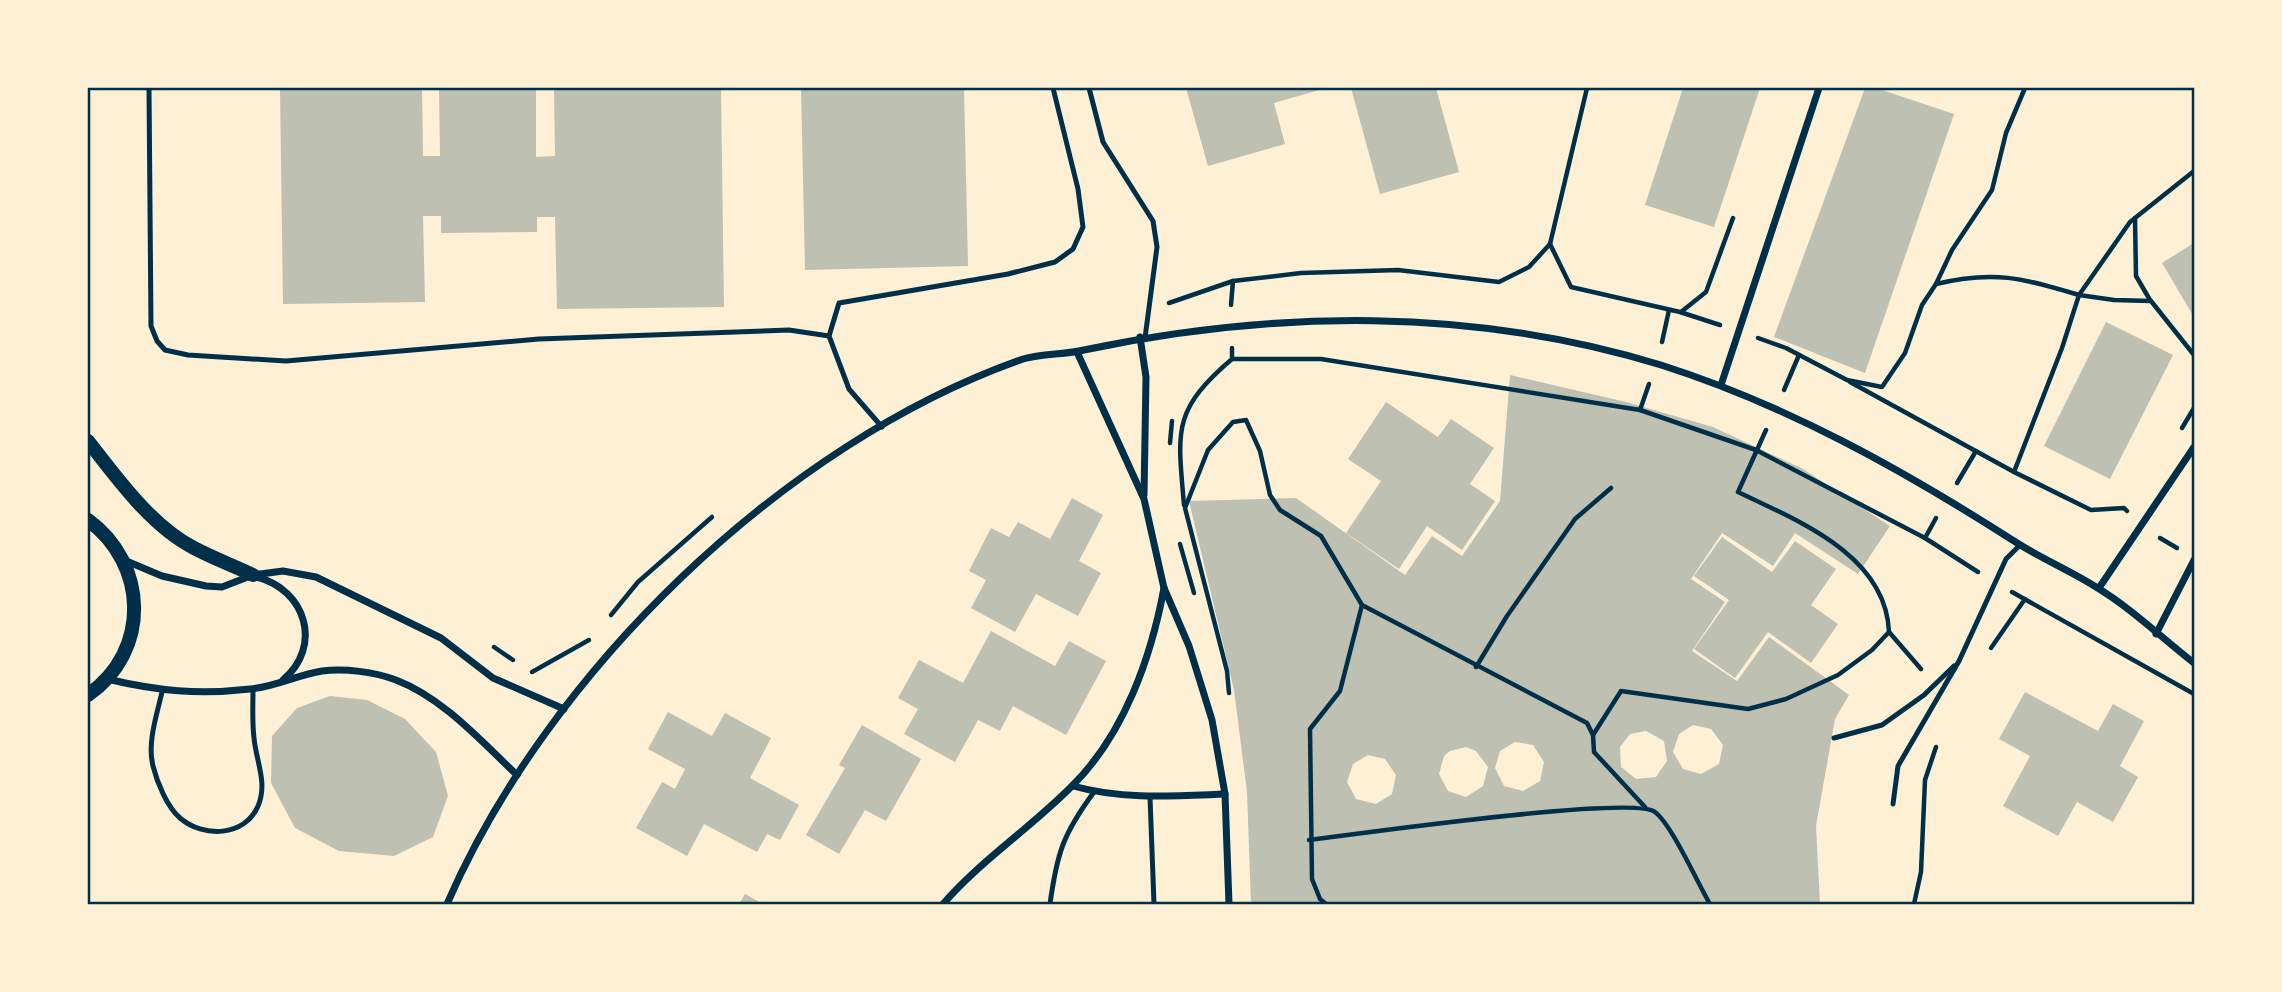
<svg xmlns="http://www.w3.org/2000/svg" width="2282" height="992" font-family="'Fira Sans Condensed',sans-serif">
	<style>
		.building { fill: #bec0b2; fill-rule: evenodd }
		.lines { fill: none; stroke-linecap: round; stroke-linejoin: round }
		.path { stroke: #003049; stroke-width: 4.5 }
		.service { stroke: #003049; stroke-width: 5 }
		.minor { stroke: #003049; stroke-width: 7 }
		.secondary { stroke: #003049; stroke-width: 14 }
		.neatline { fill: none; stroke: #003049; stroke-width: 2.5 }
	</style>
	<rect width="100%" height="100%" fill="#fdf0d5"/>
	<!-- building -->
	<g class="building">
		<path d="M280,88H422L423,156H440L439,88H536V157L555,156L554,88H721L724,307L557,309L555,217H537V232L441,233V216H423L425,302L283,304Z"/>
		<path d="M801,88H964L968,266L805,270Z"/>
		<path d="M1186,88H1326L1274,103L1285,144L1208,166Z"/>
		<path d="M1351,88H1436L1459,172L1380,194Z"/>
		<path d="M1683,88H1760L1714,227L1645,205Z"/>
		<path d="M1865,88H1876L1954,114L1865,373L1774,337Z"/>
		<path d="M2194,243V317L2162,263Z"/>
		<path d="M2106,322L2173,355L2110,479L2044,446Z"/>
		<path d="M1510,375L1626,402L1713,427L1803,469L1890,526L1858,574L1795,533L1773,566L1722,533L1691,579L1725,602L1692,651L1737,681L1769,637L1849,695L1835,719L1816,826L1820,904H1251L1247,792L1234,690L1189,501L1296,498L1405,575L1432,536L1462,556L1500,501ZM1693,725L1711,729L1723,745L1719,764L1701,774L1683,769L1673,752L1679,734ZM1646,731L1664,741L1667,761L1656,777L1636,779L1621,767L1620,747L1630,734ZM1515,742L1533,745L1544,762L1540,781L1523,791L1504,786L1495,768L1500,751ZM1466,747L1476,751L1488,767L1483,786L1466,797L1448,791L1439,774L1444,756L1450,751ZM1368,755L1385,759L1396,775L1392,794L1376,804L1356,799L1347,782L1353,764Z"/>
		<path d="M1386,402L1438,437L1451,419L1494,448L1470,484L1495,501L1462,550L1427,526L1399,569L1346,533L1381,481L1348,459Z"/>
		<path d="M1072,498L1103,515L1079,561L1101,573L1078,616L1036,594L1015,632L971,608L986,580L969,571L991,528L1009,537L1018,522L1050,539Z"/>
		<path d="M1722,537L1772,572L1795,541L1836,569L1811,605L1838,624L1811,663L1768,632L1735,678L1694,649L1729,600L1694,576Z"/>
		<path d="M991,631L1055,666L1069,641L1106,661L1066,735L1013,706L1000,731L978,720L955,762L904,734L918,709L898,698L919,660L963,683Z"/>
		<path d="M2025,692L2098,731L2113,704L2144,721L2120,766L2138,777L2113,822L2077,802L2058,836L2003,806L2030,756L1999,739Z"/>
		<path d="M330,696L367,700L405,719L436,752L448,796L433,837L394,856L339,851L295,828L271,783L272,736L297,708Z"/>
		<path d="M668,712L712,736L725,713L771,738L750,778L799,805L780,840L767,834L757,852L704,824L687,856L636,828L662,782L675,789L685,769L648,749Z"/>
		<path d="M862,725L921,759L886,821L865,810L839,854L806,835L845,768L839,765Z"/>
		<path d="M745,894L763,904H739Z"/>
	</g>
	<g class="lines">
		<!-- path -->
		<g class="path">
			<path d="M2025,88L2006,133L1992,190L1952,250L1936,284C1993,270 2023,278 2079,295L2062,348L2014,472L2091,510L2124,508L2127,511"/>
			<path d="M2194,171L2130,222L2079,295L2114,300L2151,301L2194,355"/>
			<path d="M2135,218L2136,276L2150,300"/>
			<path d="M1550,244L1571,287L1680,312L1720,325"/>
			<path d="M1169,303L1233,281L1301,273L1398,270L1499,282L1529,267L1550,244L1587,88"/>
			<path d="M1231,305L1233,281"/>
			<path d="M1681,312L1706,292L1733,218"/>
			<path d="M1758,338L1786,348L1847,380L1882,387L1905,353L1922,305L1936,284"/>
			<path d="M1662,342L1669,310"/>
			<path d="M1233,359H1321L1640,410L1756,450L1925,538L1978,572"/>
			<path d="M1850,382L2014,472"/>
			<path d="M1784,390L1799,355"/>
			<path d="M1640,410L1649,384"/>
			<path d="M2182,428L2194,408"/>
			<path d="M1766,430L1738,492C1798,521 1886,555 1889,632"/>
			<path d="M1170,443L1172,421"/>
			<path d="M1957,483L1976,451"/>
			<path d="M1184,505C1178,432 1171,411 1232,359V348"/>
			<path d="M1925,538L1936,518"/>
			<path d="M2160,538L2177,548"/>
			<path d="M1180,544L1194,593"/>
			<path d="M2012,592L2194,694"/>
			<path d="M611,615L638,582L712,517"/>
			<path d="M494,647L513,660"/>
			<path d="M1991,648L2025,599"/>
			<path d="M1476,667L1507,616L1575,519L1611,488"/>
			<path d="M532,672L589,640"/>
			<path d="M1229,693L1227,671L1185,508L1208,450L1233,422L1246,420L1260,451L1270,495L1280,510L1321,536L1362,605L1587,723L1593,735"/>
			<path d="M1645,807L1594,752L1593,735L1621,691L1748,709L1786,699L1838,675L1872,650L1889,632L1921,669"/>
			<path d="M1309,840C1356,834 1632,795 1655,812C1672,825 1698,884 1710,904"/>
			<path d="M1326,904L1320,899L1312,879L1310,729L1340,691L1362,605"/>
			<path d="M1914,904L1921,872L1925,780L1936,747"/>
		</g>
		<!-- service -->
		<g class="service">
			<path d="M149,88L151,326L157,341L165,350L188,355L286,361L539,339L789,330L829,336"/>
			<path d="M1089,88L1103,142L1153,221L1157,247L1145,338"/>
			<path d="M882,427L849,389L829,336L839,303L1008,274L1055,262L1073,249L1083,227L1078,189L1053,88"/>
			<path d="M162,692C157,714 147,743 153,766C157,782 167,807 180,818C203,838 245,837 258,806C268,783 256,761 254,738C252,722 253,705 253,689"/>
			<path d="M1834,738L1882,725L1924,695L1954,666"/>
			<path d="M1150,797L1154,904"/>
			<path d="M1893,804L1898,766L1959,661L2006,559L2020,545"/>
			<path d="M1050,904C1057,853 1063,834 1094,792"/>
		</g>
		<!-- minor -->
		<g class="minor">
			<path d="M1140,337L1146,377L1144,495"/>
			<path d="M1077,352L1144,499L1164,588L1189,646L1212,720L1225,794L1229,904"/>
			<path d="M1721,385L1819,88"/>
			<path d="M124,560L162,576L206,586L222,587L253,575L283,571L316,577L441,638L493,678L564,709"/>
			<path d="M257,577C306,590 323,646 283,680"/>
			<path d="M2099,588L2194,447"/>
			<path d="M2156,634L2194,560"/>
			<path d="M107,679C158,691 198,695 250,689C275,687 297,675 322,671C344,668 375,672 396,680C443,698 481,741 517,775"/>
			<path d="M1073,786C1123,800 1173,796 1225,794"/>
			<path d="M447,904C547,673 783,443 1023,359C1042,353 1064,355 1084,350C1274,310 1473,307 1661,365C1787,405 1903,470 2014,541C2040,558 2069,570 2096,587C2131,608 2162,638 2194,663"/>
			<path d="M943,904C982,859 1032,827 1073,785C1124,734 1151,658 1164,588"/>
		</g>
		<!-- secondary -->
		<g class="secondary">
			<path d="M88,441C117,478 151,526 194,548C213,558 234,566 253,575"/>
			<path d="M88,520C148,564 151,651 88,695"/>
		</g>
	</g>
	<!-- border -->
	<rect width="2282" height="992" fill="none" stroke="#fdf0d5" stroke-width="178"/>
	<rect x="89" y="89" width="2104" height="814" class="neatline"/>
</svg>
